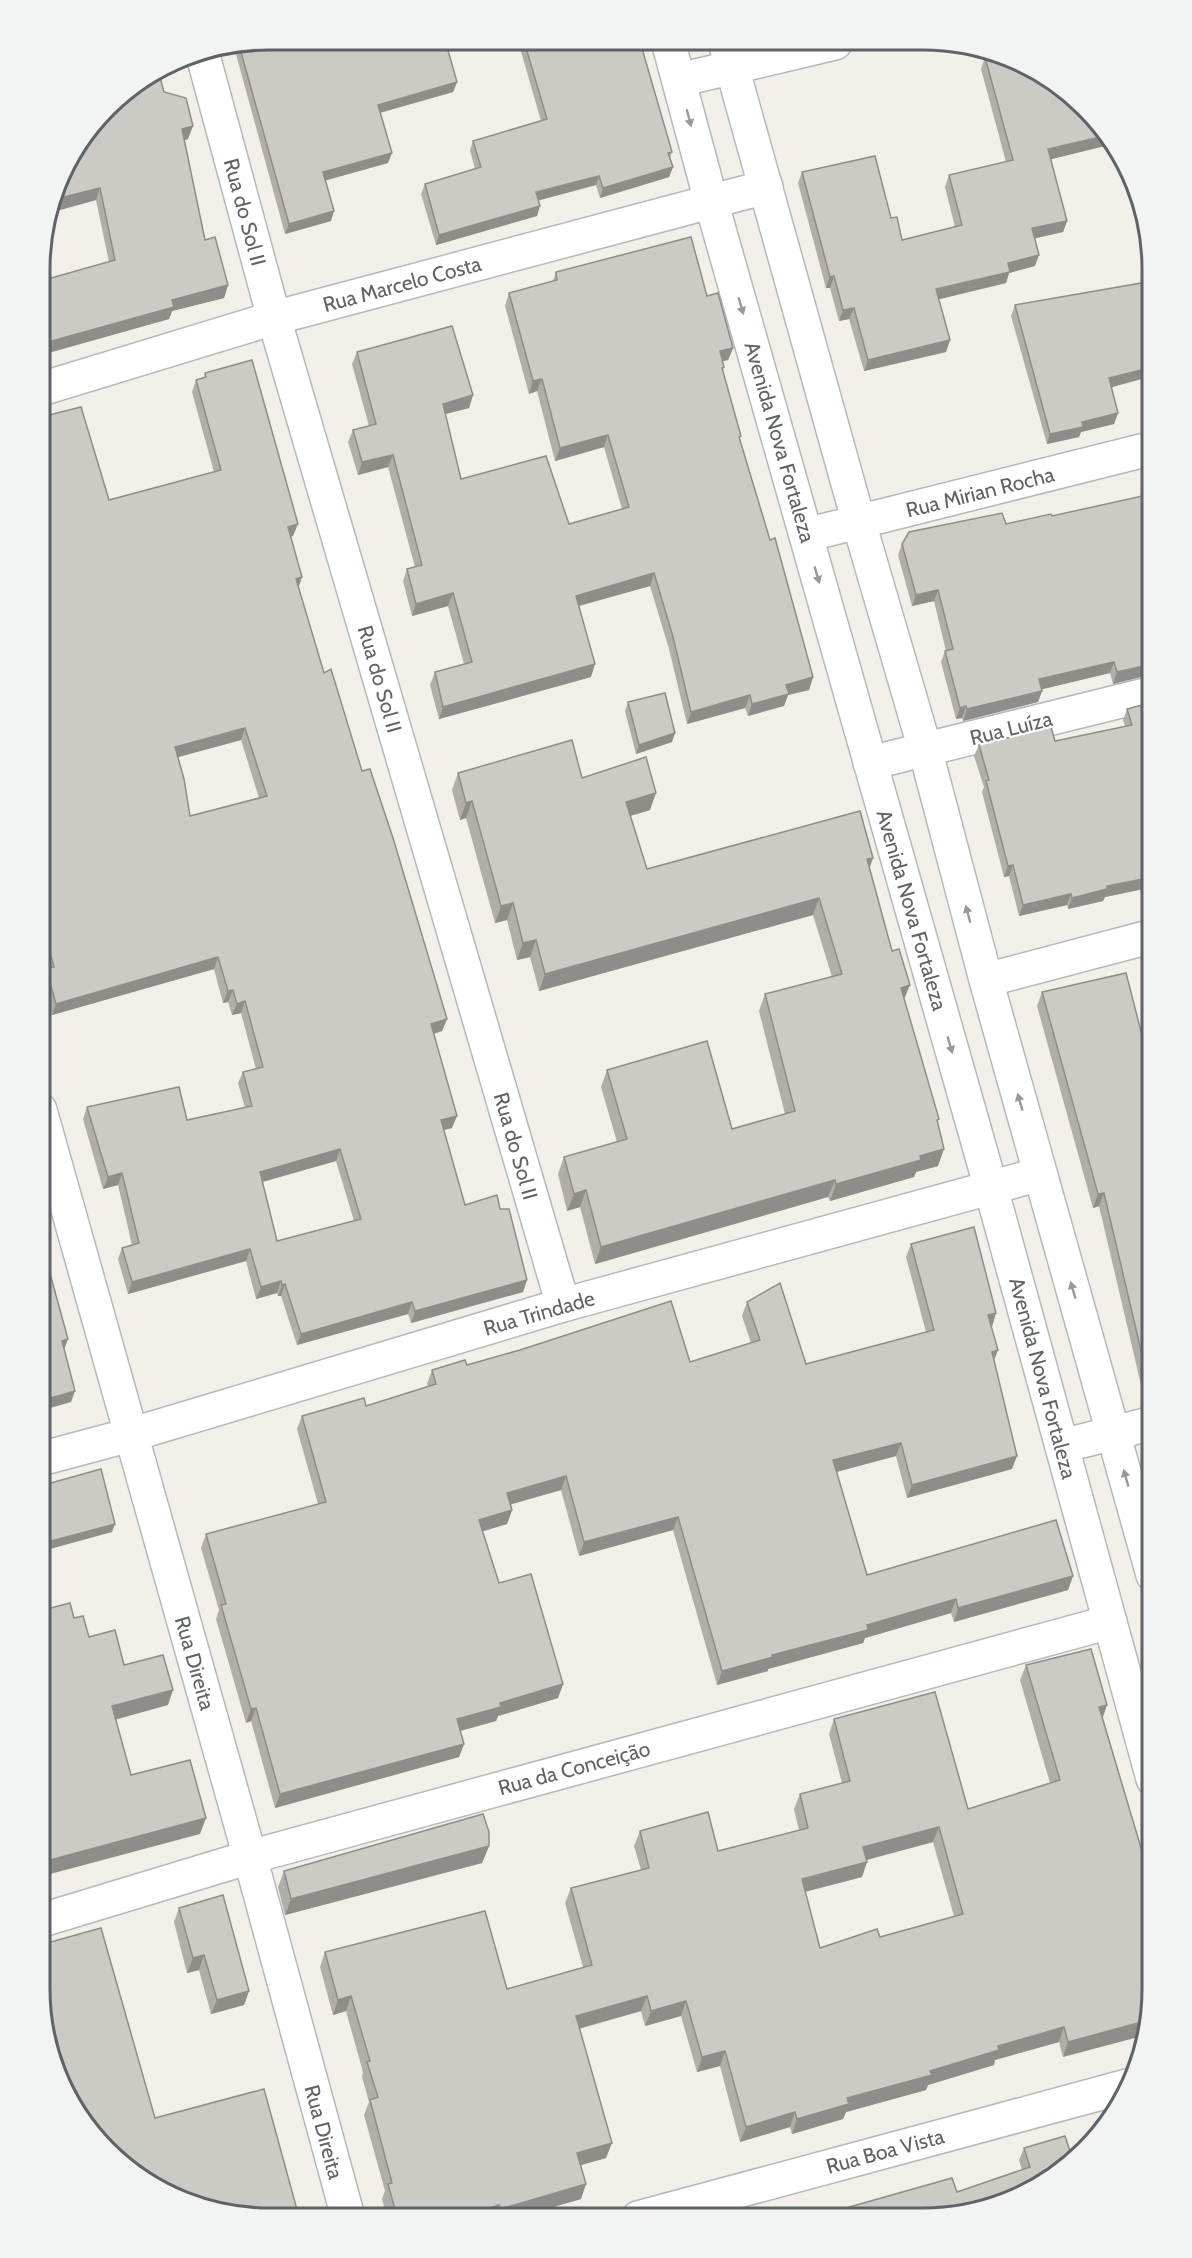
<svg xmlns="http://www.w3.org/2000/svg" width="1192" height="2258" font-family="Cabin,sans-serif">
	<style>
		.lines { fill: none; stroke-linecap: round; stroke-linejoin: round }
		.minor-casing { stroke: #b5b8bc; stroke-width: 36 }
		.minor { stroke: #fff; stroke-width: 33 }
		.wall { fill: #afaea9; fill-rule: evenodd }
		.shaded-wall { fill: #8f8d8a }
		.building { fill: #cccac5; stroke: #8f8d8a; stroke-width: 1.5; fill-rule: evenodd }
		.oneway { fill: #979a9d }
		.labels { text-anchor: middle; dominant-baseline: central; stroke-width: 4.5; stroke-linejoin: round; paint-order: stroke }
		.street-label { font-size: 21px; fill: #5f6368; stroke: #fff }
		.rim { fill: none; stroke: #5f6368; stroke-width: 3 }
	</style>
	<rect width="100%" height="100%" fill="#f1efe8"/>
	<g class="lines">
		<defs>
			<g id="minor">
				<path d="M668,41L711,201L991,1188L1153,1779"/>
				<path d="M725,42L859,523L925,749L986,980L1153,1575"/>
				<path d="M202,52L274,318L563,1305"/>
				<path d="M679,80L835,43"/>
				<path d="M41,389L274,318L766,187"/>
				<path d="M806,535L1153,448"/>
				<path d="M870,763L1153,693"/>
				<path d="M986,980L1153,936"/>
				<path d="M40,1110L250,1857L348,2217"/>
				<path d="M1062,1446L1153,1423"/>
				<path d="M40,1459L130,1435L563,1305L1040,1174"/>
				<path d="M39,1921L250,1857L1110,1622"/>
				<path d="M638,2218L1131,2085"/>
			</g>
		</defs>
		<!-- minor casing -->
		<use href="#minor" class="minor-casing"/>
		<!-- minor -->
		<use href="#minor" class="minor"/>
	</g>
	<!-- wall -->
	<g class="wall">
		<path d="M518,41H646V43L643,51L672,152L670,159L673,167L669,177L600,198L596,185L538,200L537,216L436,245L421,194L425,184L475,169L470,150L473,141L541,121Z"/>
		<path d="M239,45L457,82L453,92L380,113L388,163L326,180L331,221L285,234L236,54Z"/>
		<path d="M985,57L1075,96L1114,141L1120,153L1111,155L1109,145L1050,159L1067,221L1063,232L1034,238L1035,266L1009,273L1006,283L939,299L950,340L946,352L864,371L849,319L839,321L830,288H826L798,183L802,172L891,218L902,240L955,227L945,187L949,175L1006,162L981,69Z"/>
		<path d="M164,92L188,139L184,140L205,240L228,285L224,298L172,311L169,319L41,355V268L44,280L109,262L96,200L49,213Z"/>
		<path d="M556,272L707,296L733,348L728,360L722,361L724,367L723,370L740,439L770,540L813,677L809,690L788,695L784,706L748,716L745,708L687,724L669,649L650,586L579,606L591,677L439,719L430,685L435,672L464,664L448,606L412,616L403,581L407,569L415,567L388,467L358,475L348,442L353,430L369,426L352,364L357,352L473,395L469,408L445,414L461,479L569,524L622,509L604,447L555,461L537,391L529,394L505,306L509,293L553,281Z"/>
		<path d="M1015,305L1118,413L1114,424L1081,432L1079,437L1047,444L1011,316Z"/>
		<path d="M205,373L293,536H291L299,588L324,673L362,771L447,1019L442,1031L434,1034L452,1128L443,1130L465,1205L500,1209L527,1280L523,1292L411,1323L408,1314L297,1345L281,1296H278L277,1293L256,1299L246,1261L128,1294L118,1259L122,1248L132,1245L118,1185L103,1189L83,1119L87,1107L187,1120L245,1108L238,1083L243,1072L256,1069L241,1013L232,1015L228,1002L223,1003L214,969L52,1015L42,981L47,969L40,945L41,417L109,500L214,472L192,392L196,380L204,378ZM241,740L259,798L190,816L178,757ZM336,1161L354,1221L277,1241L262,1182Z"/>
		<path d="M1153,483V675H1149L1113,684L1110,673L1041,689L1042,691L1038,702L963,721L962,718L956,719L941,662L945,651H946L934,601L912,606L898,555L902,544L1052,516L1141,497L1145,485Z"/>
		<path d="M628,702L672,742L636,754L625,711Z"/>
		<path d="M1153,702V887L1105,897L1103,901L1068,909L1067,905L1019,916L1009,876L1004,877L982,792L984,787L974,756L979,745L1055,741L1125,726L1123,720L1127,709Z"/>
		<path d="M458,773L582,778L650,810L630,816L647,869L873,858L869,868L937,1123L938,1166L916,1172L914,1177L830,1201L828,1197L595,1264L580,1207L567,1211L558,1174L564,1157L617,1142L601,1087L607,1070L732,1129L785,1114L759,1011L765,994L832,977L813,915L539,991L530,957L517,960L507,920L495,923L466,818L460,820L452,790Z"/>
		<path d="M1042,992L1153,1078V1387L1142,1389L1099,1206L1093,1208L1037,1006Z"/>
		<path d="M911,1244L991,1327L994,1360L1012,1469L907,1498L896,1456L837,1472L867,1575L1073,1576L1068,1590L954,1622L951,1613L865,1638L863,1643L768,1669V1671L717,1685L673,1530L579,1556L561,1490L511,1504L512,1510L507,1524L482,1531L499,1583L563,1684L558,1698L498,1716L496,1721L460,1731L464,1744L459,1757L275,1808L251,1721L246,1723L216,1619L219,1610L201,1548L206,1534L318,1504L297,1429L302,1416L366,1406L428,1386L427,1384L432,1370L467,1365L690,1362L751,1343L742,1316L747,1302L806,1364L926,1332L906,1257Z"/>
		<path d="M1026,1665L1103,1718L1153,1888L1063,2057L1059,2042L995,2060L994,2065L928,2085L926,2090L846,2112L843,2119L792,2134L790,2127L740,2142L720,2066L697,2072L681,2016L645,2026L641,2011L579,2029L606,2158L580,2165L581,2199L515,2218L387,2217L382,2199L385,2191L364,2115L369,2102L362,2077L363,2072L346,2011L333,2015L320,1967L325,1952L507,1989L583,1967L565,1903L571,1888L641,1870L634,1846L640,1831L718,1851L799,1830L794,1809L800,1794L842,1783L829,1734L834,1719L968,1809L1050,1783L1020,1680ZM933,1842L954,1916L880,1937L820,1948L805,1892L862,1877L867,1860Z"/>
		<path d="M489,1846L482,1863L285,1915L278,1887L284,1871Z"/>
		<path d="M179,1908L249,1991L244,2005L211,2014L199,1970L187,1973L174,1922Z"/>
		<path d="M101,1928L155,2118L264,2089L299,2217H238L180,2201L117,2162L77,2117L51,2063L39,1990V1981H40L39,1977V1947L40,1945Z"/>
		<path d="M1024,2148L1073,2160L957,2192L1022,2170L1019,2160Z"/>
	</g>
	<!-- shaded-wall -->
	<g class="shaded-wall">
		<path d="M646,43L643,53L641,45Z"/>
		<path d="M457,82L453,92L375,114L378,105Z"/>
		<path d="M193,126L188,139L178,142L182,129Z"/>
		<path d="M1109,135L1112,138L1109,145L1044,161L1048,149Z"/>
		<path d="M1115,144L1120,153L1111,155Z"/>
		<path d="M392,153L388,163L320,182L323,172Z"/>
		<path d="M673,167L669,177L600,198L603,188Z"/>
		<path d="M599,176L596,185L533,202L536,192Z"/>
		<path d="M100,188L96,200L49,213L52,200Z"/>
		<path d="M540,206L537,216L436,245L439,235Z"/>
		<path d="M334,211L331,221L285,234L289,224Z"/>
		<path d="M1067,221L1063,232L1028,240L1032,228Z"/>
		<path d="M1039,255L1035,266L1009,273L1006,283L932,301L936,289L1008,263Z"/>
		<path d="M834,276L830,288H826L830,277Z"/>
		<path d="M228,285L224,298L172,311L169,319L41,355V344L172,300Z"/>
		<path d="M854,308L849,319L839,321L843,310Z"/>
		<path d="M950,340L946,352L864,371L868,360Z"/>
		<path d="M733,348L728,360L715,363L720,351Z"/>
		<path d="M1153,367V376L1105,389L1109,378Z"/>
		<path d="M542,379L537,391L529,394L533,381Z"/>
		<path d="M473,395L469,408L438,416L443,404Z"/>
		<path d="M1118,413L1114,424L1081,432L1079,437L1047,444L1050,434L1082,422Z"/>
		<path d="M608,435L604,447L555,461L560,448Z"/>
		<path d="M393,455L388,467L358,475L362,462Z"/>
		<path d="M298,524L293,536L284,539L288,527Z"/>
		<path d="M654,573L650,586L571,608L576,596Z"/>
		<path d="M302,577L298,589L296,579Z"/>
		<path d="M938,590L934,601L912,606L916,595Z"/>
		<path d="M453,593L448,606L412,616L416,604Z"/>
		<path d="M1114,662L1110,673L1035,691L1039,679Z"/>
		<path d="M595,664L591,677L439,719L443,707Z"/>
		<path d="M1153,664V675H1149L1113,684L1117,672Z"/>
		<path d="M813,677L809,690L788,695L784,706L748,716L752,704L786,685Z"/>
		<path d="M1042,691L1038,702L963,721L967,709Z"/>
		<path d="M750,695L745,708L687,724L691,712Z"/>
		<path d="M966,706L962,718L956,719L960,708Z"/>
		<path d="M245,728L241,740L171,759L175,747Z"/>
		<path d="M675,733L672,742L636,754L639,745Z"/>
		<path d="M656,793L650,810L620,819L626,802Z"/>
		<path d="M472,801L466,818L460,820L466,803Z"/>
		<path d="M873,858L867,875V859Z"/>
		<path d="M1013,865L1009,876L1004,877L1008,866Z"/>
		<path d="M1153,877V887L1105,897L1103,901L1068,909L1072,898L1107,886Z"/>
		<path d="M1071,894L1067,905L1019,916L1023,905Z"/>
		<path d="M819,898L813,915L539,991L545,974Z"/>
		<path d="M513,903L507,920L495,923L501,906Z"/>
		<path d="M536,940L530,957L517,960L523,943Z"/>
		<path d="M218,957L214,969L52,1015L56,1004Z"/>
		<path d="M910,985L903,1002L901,988Z"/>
		<path d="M233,990L228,1002L223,1003L228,991Z"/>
		<path d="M245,1001L241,1013L232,1015L237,1004Z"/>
		<path d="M447,1019L442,1031L426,1036L431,1024Z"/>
		<path d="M457,1116L452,1128L436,1132L441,1120Z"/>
		<path d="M340,1149L336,1161L255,1184L260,1172Z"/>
		<path d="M944,1149L938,1166L916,1172L914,1177L830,1201L836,1184L920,1156Z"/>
		<path d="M122,1173L118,1185L103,1189L108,1177Z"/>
		<path d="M835,1180L828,1197L595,1264L601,1247Z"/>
		<path d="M586,1190L580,1207L567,1211L574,1194Z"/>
		<path d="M1104,1193L1099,1206L1093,1208L1098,1194Z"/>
		<path d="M250,1249L246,1261L128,1294L132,1282Z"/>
		<path d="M527,1280L523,1292L411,1323L415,1311Z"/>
		<path d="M281,1281L277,1293L256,1299L261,1287Z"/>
		<path d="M285,1284L281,1296H278L282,1285Z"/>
		<path d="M412,1302L408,1314L297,1345L301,1334Z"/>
		<path d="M996,1313L992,1327L988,1315Z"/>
		<path d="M68,1339L64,1350L62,1341Z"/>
		<path d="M998,1350L993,1363L992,1352Z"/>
		<path d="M1153,1374V1387L1142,1389L1147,1376Z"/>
		<path d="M75,1391L71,1402L40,1411V1401Z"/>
		<path d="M901,1443L896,1456L828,1474L833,1460Z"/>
		<path d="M1017,1456L1012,1469L907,1498L912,1485Z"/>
		<path d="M566,1476L561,1490L502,1507L507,1493Z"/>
		<path d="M512,1510L507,1524L474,1534L479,1520Z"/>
		<path d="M678,1517L673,1530L579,1556L584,1542Z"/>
		<path d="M115,1524L112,1532L39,1552L40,1544Z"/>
		<path d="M1073,1576L1068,1590L954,1622L958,1608Z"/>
		<path d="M956,1599L951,1613L865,1638L863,1643L768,1669V1671L717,1685L722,1671L867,1625Z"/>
		<path d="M563,1684L558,1698L498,1716L496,1721L452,1733L457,1719L500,1703Z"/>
		<path d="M173,1690L168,1705L107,1722L112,1706Z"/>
		<path d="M1107,1705L1102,1720L1099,1707Z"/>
		<path d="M256,1708L251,1721L246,1723L251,1709Z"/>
		<path d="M464,1744L459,1757L275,1808L280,1794Z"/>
		<path d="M206,1818L200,1834L39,1877V1863Z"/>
		<path d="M939,1827L933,1842L858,1862L863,1847Z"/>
		<path d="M489,1846L482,1863L285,1915L291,1899Z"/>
		<path d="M867,1862L862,1877L796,1894L802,1879Z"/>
		<path d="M204,1955L199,1970L187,1973L193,1958Z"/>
		<path d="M249,1991L244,2005L211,2014L217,2000Z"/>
		<path d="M351,1996L346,2011L333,2015L338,2000Z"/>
		<path d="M647,1996L641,2011L570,2031L576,2016Z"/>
		<path d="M686,2001L681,2016L645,2026L651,2011Z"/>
		<path d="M1149,2020L1146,2035L1063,2057L1068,2042Z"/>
		<path d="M1064,2027L1059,2042L995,2060L994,2065L928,2085L926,2090L846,2112L843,2119L792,2134L797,2119L847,2098L930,2071L998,2046Z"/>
		<path d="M725,2051L720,2066L697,2072L702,2057Z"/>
		<path d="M795,2112L790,2127L740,2142L746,2127Z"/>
		<path d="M612,2143L606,2158L571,2168L577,2153Z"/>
		<path d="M586,2184L581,2199L515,2218H496L500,2209Z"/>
		<path d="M499,2205L494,2218H455Z"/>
	</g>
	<!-- building -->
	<g class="building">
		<path d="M268,39L445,40L457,82L378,105L392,153L323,172L334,211L289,224L239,45Z"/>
		<path d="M524,41H646V43L641,45L672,152L668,153L673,167L603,188L599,176L536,192L540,206L439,235L425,184L481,167L473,141L547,119Z"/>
		<path d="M998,54L1025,62L1075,96L1109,135L1048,149L1067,221L1032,228L1039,255L1008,263L1010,272L936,289L950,340L868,360L854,308L843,310L834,276L830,277L802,172L875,156L891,218L897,217L902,240L962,225L949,175L1013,160L985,57Z"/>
		<path d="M158,70L164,92L186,98L193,126L182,129L205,240L215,237L228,285L172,300L174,307L41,344V268L44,280L115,260L100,188L52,200L63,166L117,96Z"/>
		<path d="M691,237L707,296L718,293L733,348L720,351L724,367L722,368L741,436L739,437L770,540L775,538L813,677L786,685L789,694L752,704L750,695L691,712L673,637L654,573L576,596L595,664L443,707L435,672L472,662L453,593L416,604L407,569L422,565L393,455L362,462L353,430L376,424L357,352L452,326L473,395L443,404L461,479L546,456L569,524L629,507L608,435L560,448L542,379L533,381L509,293L557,280L556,272Z"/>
		<path d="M1153,281V367L1109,378L1118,413L1082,422L1083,427L1050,434L1015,305Z"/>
		<path d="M252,360L298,524L288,527L302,577L296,579L324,673L331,669L362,771L370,769L393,838L447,1019L431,1024L457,1116L441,1120L465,1205L497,1195L500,1209H509L527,1280L415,1311L412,1302L301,1334L285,1284L282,1285L281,1281L261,1287L250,1249L132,1282L122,1248L139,1243L122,1173L108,1177L87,1107L179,1087L187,1120L252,1106L243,1072L263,1067L245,1001L237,1004L233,990L228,991L218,957L56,1004L46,969L54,967L40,918L41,417L81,407L109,500L221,470L196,380L206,377L205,373ZM245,728L267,796L190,816L184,779L175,747ZM340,1149L361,1219L277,1241L260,1172Z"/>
		<path d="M1153,483V664L1117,672L1114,662L1039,679L1042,691L967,709L966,706L960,708L945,651L953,649L938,590L916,595L902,544L909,532L1002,513L1006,524L1051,514L1052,516L1147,495L1145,485Z"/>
		<path d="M665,693L675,733L639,745L628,702Z"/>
		<path d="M1153,702V877L1107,886V889L1072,898L1071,894L1023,905L1013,865L1008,866L986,781L989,780L979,745L1051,727L1055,741L1132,725L1127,709Z"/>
		<path d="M572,740L582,778L646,757L656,793L626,802L647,869L860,811L873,858L867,859L892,951L899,949L910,985L901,988L939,1119L937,1120L944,1149L920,1156L921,1160L836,1184L835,1180L601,1247L586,1190L574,1194L564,1157L627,1139L607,1070L707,1041L732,1129L795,1111L765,994L842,974L819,898L545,974L536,940L523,943L513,903L501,906L472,801L466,803L458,773Z"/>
		<path d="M1126,973L1153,1078V1374L1147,1376L1104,1193L1098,1194L1042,992Z"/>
		<path d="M974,1227L996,1313L988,1315L998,1350L992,1352L1017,1456L912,1485L901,1443L833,1460L867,1575L1056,1520L1073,1576L958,1608L956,1599L867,1625L868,1630L772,1655L773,1657L722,1671L678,1517L584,1542L566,1476L507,1493L512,1510L479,1520L499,1583L531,1574L563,1684L500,1703L501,1707L457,1719L464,1744L280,1794L256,1708L251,1709L221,1605L226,1604L206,1534L326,1502L302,1416L364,1398L366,1406L436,1384L432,1370L465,1360L467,1365L520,1350L671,1301L690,1362L760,1340L747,1302L780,1283L806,1364L934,1330L911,1244Z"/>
		<path d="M40,1237L68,1339L62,1341L75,1391L40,1401Z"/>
		<path d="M101,1469L115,1524L40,1544V1486Z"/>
		<path d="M70,1603L74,1618L83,1616L89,1637L115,1630L124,1665L163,1655L173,1690L112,1706L131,1775L190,1760L206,1818L39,1863V1611Z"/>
		<path d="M1091,1649L1107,1705L1099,1707L1153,1888L1152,2005L1149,2020L1068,2042L1064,2027L998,2046L999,2050L930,2071L932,2075L847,2098L849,2104L797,2119L795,2112L746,2127L725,2051L702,2057L686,2001L651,2011L647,1996L576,2016L612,2143L577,2153L586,2184L500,2209L499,2205L455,2218L397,2217L388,2184L392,2183L370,2100L378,2097L367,2062L370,2061L351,1996L338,2000L325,1952L485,1911L507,1989L592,1965L571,1888L649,1868L640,1831L708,1812L718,1851L808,1828L800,1794L850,1781L834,1719L935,1692L968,1809L1060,1780L1026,1665ZM939,1827L963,1914L880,1937L877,1929L820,1948L802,1879L867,1862L863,1847Z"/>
		<path d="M483,1814L489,1832V1846L291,1899L284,1871Z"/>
		<path d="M223,1895L249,1991L217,2000L204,1955L193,1958L179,1908Z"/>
		<path d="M101,1928L155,2118L264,2089L299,2217H238L180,2201L117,2162L77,2117L51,2063L39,1990V1981L49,1979L40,1945Z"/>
		<path d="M1065,2136L1073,2160L1051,2180L997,2207L924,2219H807L952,2178L957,2192L1030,2167L1024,2148Z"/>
	</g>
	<!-- one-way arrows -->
	<defs><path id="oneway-solid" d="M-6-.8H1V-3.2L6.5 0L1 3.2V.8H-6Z" transform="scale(1.5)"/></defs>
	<g class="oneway">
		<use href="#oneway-solid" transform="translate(689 118) rotate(75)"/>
		<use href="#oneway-solid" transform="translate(741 306) rotate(74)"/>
		<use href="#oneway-solid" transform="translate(817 575) rotate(74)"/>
		<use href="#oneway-solid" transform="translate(968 914) rotate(-105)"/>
		<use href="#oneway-solid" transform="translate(950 1045) rotate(74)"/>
		<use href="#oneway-solid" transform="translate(1020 1102) rotate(-106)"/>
		<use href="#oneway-solid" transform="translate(1073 1290) rotate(-106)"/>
		<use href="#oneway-solid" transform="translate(1126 1478) rotate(-106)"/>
	</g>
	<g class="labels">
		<!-- street labels -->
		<g class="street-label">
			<text transform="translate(245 212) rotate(75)">Rua do Sol II</text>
			<text transform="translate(402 284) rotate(-15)">Rua Marcelo Costa</text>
			<text transform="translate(780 442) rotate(74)">Avenida Nova Fortaleza</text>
			<text transform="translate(980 492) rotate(-14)">Rua Mirian Rocha</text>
			<text transform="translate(380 679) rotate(74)">Rua do Sol II</text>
			<text transform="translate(1011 728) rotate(-14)">Rua Luíza</text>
			<text transform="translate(912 910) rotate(74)">Avenida Nova Fortaleza</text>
			<text transform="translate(516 1146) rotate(74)">Rua do Sol II</text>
			<text transform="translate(539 1313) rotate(-16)">Rua Trindade</text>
			<text transform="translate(1043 1378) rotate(75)">Avenida Nova Fortaleza</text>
			<text transform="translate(195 1663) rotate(74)">Rua Direita</text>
			<text transform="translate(574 1768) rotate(-15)">Rua da Conceição</text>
			<text transform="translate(324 2132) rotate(75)">Rua Direita</text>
			<text transform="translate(885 2151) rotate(-15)">Rua Boa Vista</text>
		</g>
	</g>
	<!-- crop -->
	<path d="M0 0H1192V2258H0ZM269 50H923A219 219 0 0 1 1142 269V1989A219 219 0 0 1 923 2208H269A219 219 0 0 1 50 1989V269A219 219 0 0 1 269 50Z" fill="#f2f3f3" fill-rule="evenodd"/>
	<path class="rim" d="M269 50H923A219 219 0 0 1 1142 269V1989A219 219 0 0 1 923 2208H269A219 219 0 0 1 50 1989V269A219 219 0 0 1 269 50Z"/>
</svg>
